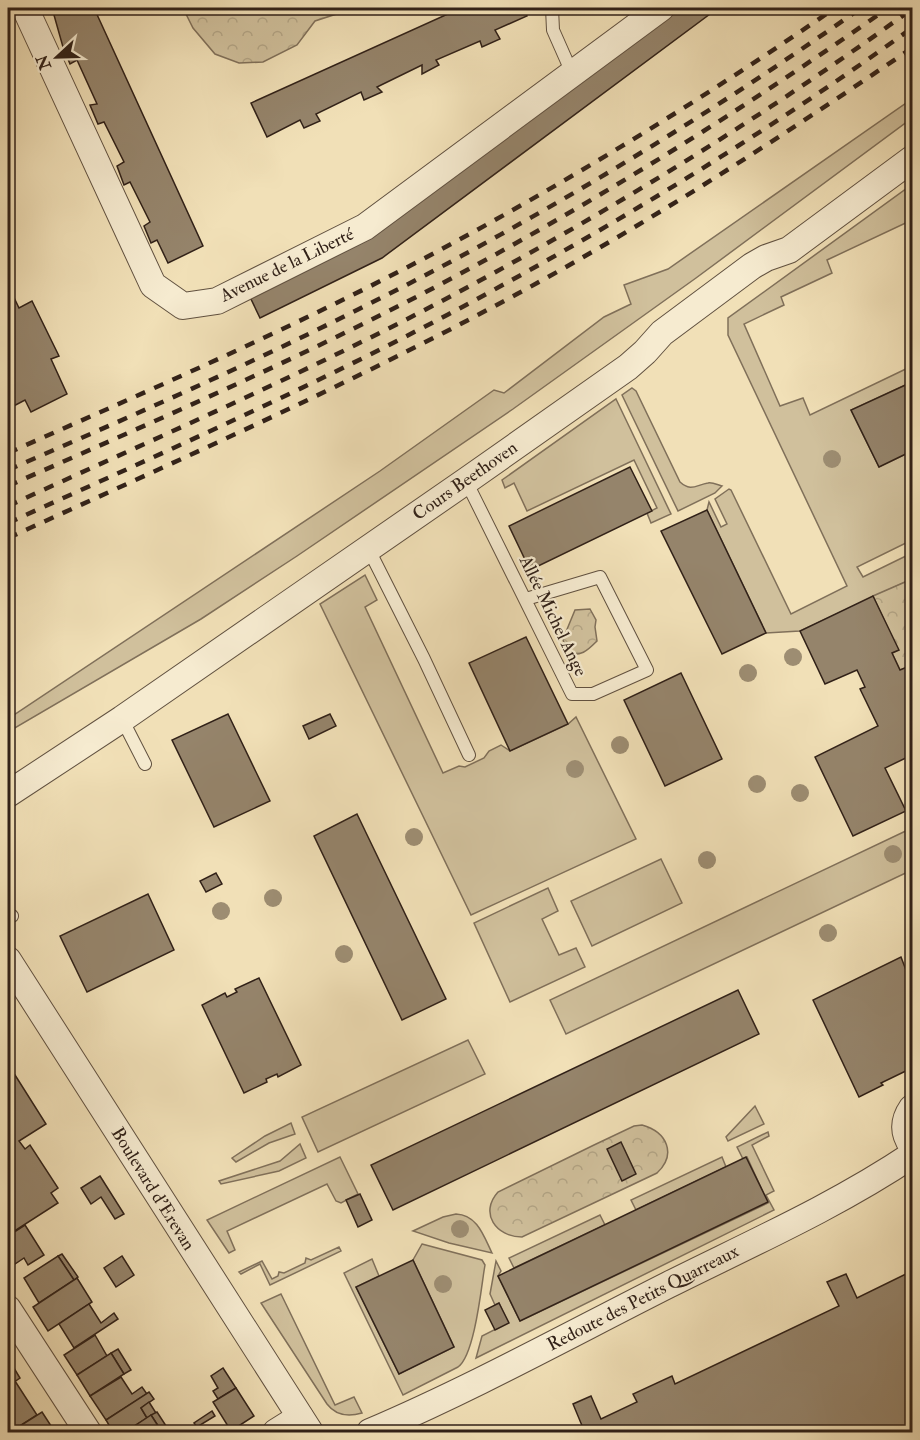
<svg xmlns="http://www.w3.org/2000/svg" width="920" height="1440" font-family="'IM FELL Double Pica',serif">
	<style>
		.green { fill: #d0c09c; stroke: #80705a; stroke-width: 1.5 }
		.forest { fill: url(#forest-crowns); stroke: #80705a; stroke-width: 1.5 }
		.building { fill: #95846b; stroke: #312118; stroke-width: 1.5 }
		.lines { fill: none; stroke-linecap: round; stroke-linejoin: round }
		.lane-casing { stroke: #615140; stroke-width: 14 }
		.street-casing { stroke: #615140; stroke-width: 28 }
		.lane { stroke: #f6ebd0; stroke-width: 12 }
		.street { stroke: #f6ebd0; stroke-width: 26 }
		.rail { stroke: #312118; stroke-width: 4.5; stroke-dasharray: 10 10; stroke-linecap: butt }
		.tree { fill: #9d8d72 }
		.labels { text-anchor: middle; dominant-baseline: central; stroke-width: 4.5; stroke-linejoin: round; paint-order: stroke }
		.street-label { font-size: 18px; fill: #312118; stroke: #f6ebd0 }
	</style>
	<defs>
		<pattern id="forest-crowns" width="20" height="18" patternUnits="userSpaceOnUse" patternTransform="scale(1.5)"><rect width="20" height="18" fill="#d0c09c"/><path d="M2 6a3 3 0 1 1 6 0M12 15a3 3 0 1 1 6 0" fill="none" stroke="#b3a586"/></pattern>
	</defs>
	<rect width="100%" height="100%" fill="#f1e0b7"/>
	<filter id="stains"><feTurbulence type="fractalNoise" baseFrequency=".00333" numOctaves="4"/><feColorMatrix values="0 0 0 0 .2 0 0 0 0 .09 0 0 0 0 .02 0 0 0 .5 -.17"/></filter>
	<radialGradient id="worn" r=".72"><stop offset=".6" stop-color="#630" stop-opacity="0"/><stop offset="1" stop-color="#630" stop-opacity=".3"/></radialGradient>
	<!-- green -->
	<g class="green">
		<path d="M912,99V118L696,278L513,409L297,556L201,619L8,732V719L380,471L494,390L504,393L604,317L631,304L624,285L668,269Z"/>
		<path d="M910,186L912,191V220L827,260L832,273L781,297L784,305L744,324L780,406L803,398L810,415L912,366V382L851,410L879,467L912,451V540L857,567L863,577L912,553V579L800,631L766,633L707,510L709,502L721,527L727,524L715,499L729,489L731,490L791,614L847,586L728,335V318Z"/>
		<path d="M632,388L636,391L680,482C691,492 696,485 708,483C712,482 718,485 722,486L715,493L678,511L622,395Z"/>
		<path d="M616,399L671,514L651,523L647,513L657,508L634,460L527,511L514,483L505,488L502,480Z"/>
		<path d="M365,575L377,600L365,607L443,773L459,766L465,767L484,758L489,751L501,745L510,751L568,724L576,717L636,839L471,915L320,604Z"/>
		<path d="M912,828V870L566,1034L550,1000Z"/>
		<path d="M661,859L682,903L592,946L571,901Z"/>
		<path d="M548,888L558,911L542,919L559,955L576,948L585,967L510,1002L474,923Z"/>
		<path d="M468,1040L485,1074L318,1152L302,1117Z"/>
		<path d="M755,1106L764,1124L728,1141L726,1137Z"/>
		<path d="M291,1123L295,1134L269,1143L236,1162L232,1158L265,1136Z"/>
		<path d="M768,1132L769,1136L752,1145L774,1191L766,1195L774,1210L476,1358L482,1336L508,1323L499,1303L495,1305L490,1294L496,1261L501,1271L498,1276L520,1321L768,1203L747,1157L743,1159L737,1147Z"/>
		<path d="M300,1144L306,1158L279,1171L221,1184L219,1181L280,1161Z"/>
		<path d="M340,1157L358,1194L341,1203L336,1201L327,1184L227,1231L235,1250L229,1253L207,1220Z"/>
		<path d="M722,1157L726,1167L636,1210L631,1200Z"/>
		<path d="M456,1214C478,1215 484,1237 492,1253L449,1243L413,1231L443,1217Z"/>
		<path d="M600,1215L605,1225L514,1268L509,1258Z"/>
		<path d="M422,1244L482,1260L485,1265L484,1271C481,1291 474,1356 458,1367L403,1395L344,1273L372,1259L379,1276L356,1287L399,1374L454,1347L413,1260Z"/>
		<path d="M339,1247L341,1251L270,1285L260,1264L241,1274L239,1272L262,1261L272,1279L278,1276L279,1272L284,1273L305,1263L306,1258L311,1260Z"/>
		<path d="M281,1294L335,1405L354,1397L362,1413C348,1417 336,1416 327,1404L261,1303Z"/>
	</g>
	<!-- forest -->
	<g class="forest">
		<path d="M183,8H352L349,10L315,21L297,45L263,62L239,63L215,54L193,28Z"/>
		<path d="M912,579V679L907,668L900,670L892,653L898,650L873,596Z"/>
		<path d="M590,609L596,620L595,627L597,641C587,651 581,657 566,653L563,639L575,610Z"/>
		<path d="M642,1125C667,1132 677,1154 657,1173L522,1237C496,1237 479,1213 498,1192L594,1145L634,1126Z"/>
	</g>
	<!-- building -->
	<g class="building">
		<path d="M52,8H94L203,246L168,263L157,240L151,243L144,226L150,222L130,182L124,185L117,166L124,162L104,122L98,124L90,105L97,104L77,60L70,64L63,47Z"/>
		<path d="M461,8H523L527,16L495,30L500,39L482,47L480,41L436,60L439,65L422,74V65L377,87L382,92L364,100L361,92L316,114L320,121L304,128L300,120L267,137L251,103Z"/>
		<path d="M680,8H718L382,258L260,318L250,297L372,236Z"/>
		<path d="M8,285L19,308L32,301L59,356L51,359L67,394L31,412L25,400L8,409Z"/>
		<path d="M912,382V451L879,467L851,410Z"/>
		<path d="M630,467L652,511L530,570L509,526Z"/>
		<path d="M707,510L766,633L722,654L661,531Z"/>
		<path d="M873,596L899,650L892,653L900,670L907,667L912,679V755L885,768L906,811L853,836L815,757L878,726L860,689L865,687L857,670L825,684L800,631Z"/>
		<path d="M526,637L568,724L510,751L469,663Z"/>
		<path d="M681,673L722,759L665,786L624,700Z"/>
		<path d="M228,714L270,801L214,827L172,740Z"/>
		<path d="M330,714L336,726L309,739L303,726Z"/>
		<path d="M357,814L446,999L402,1020L314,836Z"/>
		<path d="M216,873L222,884L206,892L200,881Z"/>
		<path d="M148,894L174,950L87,992L60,936Z"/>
		<path d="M901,957L912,986V1068L881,1083L883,1085L859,1097L813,1000Z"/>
		<path d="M259,978L301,1065L278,1077L277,1074L266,1079L267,1082L244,1093L202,1005L225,993L227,997L237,992L235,989Z"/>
		<path d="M738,990L759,1034L393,1210L371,1165Z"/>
		<path d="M15,1075L46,1124L19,1141L25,1149L30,1145L58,1188L51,1193L58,1203L13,1232L8,1225V1079Z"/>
		<path d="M621,1142L636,1174L622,1181L607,1149Z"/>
		<path d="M746,1157L768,1202L520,1321L498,1276Z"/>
		<path d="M100,1176L124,1214L115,1219L101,1197L91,1204L81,1188Z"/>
		<path d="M360,1194L372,1220L358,1227L346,1200Z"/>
		<path d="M25,1225L44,1255L28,1265L24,1258L15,1264L8,1253V1236Z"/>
		<path d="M62,1254L78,1277L74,1280L58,1256Z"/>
		<path d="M58,1256L74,1280L39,1303L24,1278Z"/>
		<path d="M122,1256L134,1275L116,1287L104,1268Z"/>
		<path d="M413,1260L454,1347L399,1374L356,1287Z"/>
		<path d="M912,1271V1432H574L583,1428L573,1404L591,1396L601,1419L637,1402L633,1394L672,1376L675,1384L839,1306L827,1282L846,1274L857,1298Z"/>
		<path d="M77,1278L92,1302L48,1331L33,1307Z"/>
		<path d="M499,1303L509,1323L495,1330L485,1310Z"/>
		<path d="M89,1304L101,1323L114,1313L118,1319L74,1348L59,1324Z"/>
		<path d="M95,1335L107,1356L77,1375L64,1355Z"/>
		<path d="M118,1349L131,1370L124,1374L111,1353Z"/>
		<path d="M111,1353L124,1374L90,1396L77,1375Z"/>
		<path d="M8,1358L20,1378L8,1386Z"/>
		<path d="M223,1368L236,1388L218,1399L213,1391L218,1388L211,1376Z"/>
		<path d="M121,1377L132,1394L142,1387L147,1394L106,1420L90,1396Z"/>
		<path d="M15,1381L37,1415L12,1431L8,1424V1386Z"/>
		<path d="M236,1388L254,1416L231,1431L213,1402Z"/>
		<path d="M149,1392L154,1399L141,1408L147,1418L125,1432H113L106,1420Z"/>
		<path d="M149,1402L156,1413L147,1418L141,1408Z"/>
		<path d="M212,1411L215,1416L197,1427L194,1423Z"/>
		<path d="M42,1412L55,1432H13L12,1431Z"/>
		<path d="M157,1412L170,1432H162L151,1415Z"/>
		<path d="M151,1415L162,1432H128L127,1431Z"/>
	</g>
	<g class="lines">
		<defs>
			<g id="lane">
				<path d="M552,8L553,30L572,73"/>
				<path d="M466,481L572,694H593L647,670L600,577L526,599"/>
				<path d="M368,548L424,659L469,755"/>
				<path d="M122,719L145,764"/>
				<path d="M8,918L12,916"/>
			</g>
			<g id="street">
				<path d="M25,8L153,285L183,306L217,301L365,227L661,8"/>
				<path d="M8,794L122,719L466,481L628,367L645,352L662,333L752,266L766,258L789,250L912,159"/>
				<path d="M8,960L310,1432"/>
				<path d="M912,1108C903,1121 903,1133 912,1146"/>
				<path d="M8,1309L88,1432"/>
				<path d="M276,1432L300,1417"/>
				<path d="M370,1432C471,1389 569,1335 668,1285C750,1244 836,1206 912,1155"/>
			</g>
		</defs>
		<!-- lane casing -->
		<use href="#lane" class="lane-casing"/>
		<!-- street casing -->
		<use href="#street" class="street-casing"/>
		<!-- lane -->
		<use href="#lane" class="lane"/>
		<!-- street -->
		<use href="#street" class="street"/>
		<!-- rail -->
		<g class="rail">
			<path d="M8,453C148,391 288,330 423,259C565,184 703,99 835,8"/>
			<path d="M8,470C125,419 244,367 359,309C534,222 702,120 861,8"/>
			<path d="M8,486C146,425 285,365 420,295C583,210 738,113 888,8"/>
			<path d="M8,506C152,440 299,376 440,302C604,215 762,118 912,9"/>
			<path d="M8,523C156,456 305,390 449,314C609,229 765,134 912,28"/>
			<path d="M8,538C179,460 351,384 517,294C654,220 784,135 912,48"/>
		</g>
	</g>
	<!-- trees -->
	<g class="tree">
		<circle cx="832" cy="459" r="9"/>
		<circle cx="793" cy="657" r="9"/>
		<circle cx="748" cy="673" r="9"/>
		<circle cx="620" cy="745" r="9"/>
		<circle cx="575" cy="769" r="9"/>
		<circle cx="757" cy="784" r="9"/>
		<circle cx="800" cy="793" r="9"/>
		<circle cx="414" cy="837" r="9"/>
		<circle cx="893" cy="854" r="9"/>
		<circle cx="707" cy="860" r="9"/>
		<circle cx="273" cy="898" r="9"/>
		<circle cx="221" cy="911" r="9"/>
		<circle cx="828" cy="933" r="9"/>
		<circle cx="344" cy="954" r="9"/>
		<circle cx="460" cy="1229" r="9"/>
		<circle cx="443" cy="1284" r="9"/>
	</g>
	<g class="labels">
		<!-- street labels -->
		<g class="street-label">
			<text transform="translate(287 265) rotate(-26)">Avenue de la Liberté</text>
			<text transform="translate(465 481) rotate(-35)">Cours Beethoven</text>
			<text transform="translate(553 616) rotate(64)">Allée Michel Ange</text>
			<text transform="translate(153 1189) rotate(58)">Boulevard d'Erevan</text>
			<text transform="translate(643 1298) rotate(-27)">Redoute des Petits Quarreaux</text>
		</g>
	</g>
	<!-- margin -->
	<rect width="920" height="1440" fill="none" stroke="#f1e0b7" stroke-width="30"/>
	<rect x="9" y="9" width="902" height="1422" fill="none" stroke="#312118" stroke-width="3"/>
	<rect x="15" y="15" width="890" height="1410" fill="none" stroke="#312118" stroke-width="1.5"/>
	<!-- north arrow -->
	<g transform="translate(57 57) rotate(248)" stroke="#f6ebd0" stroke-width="4.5" paint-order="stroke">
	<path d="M0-4.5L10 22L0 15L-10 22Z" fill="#312118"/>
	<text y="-9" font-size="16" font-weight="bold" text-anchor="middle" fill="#312118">N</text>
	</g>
	<rect width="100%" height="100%" filter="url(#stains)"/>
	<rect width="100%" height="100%" fill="url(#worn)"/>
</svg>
